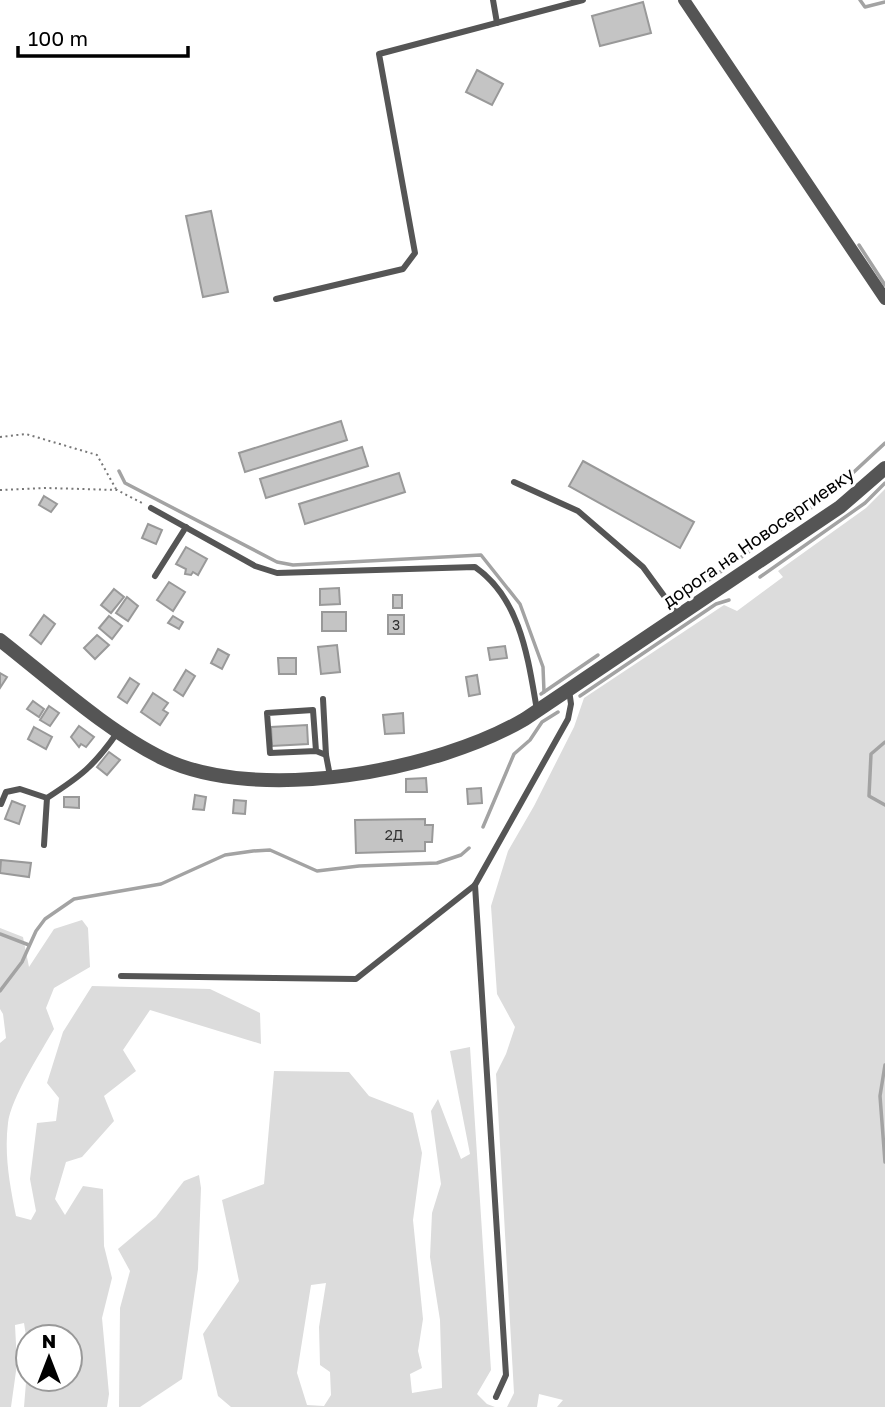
<svg xmlns="http://www.w3.org/2000/svg" width="885" height="1407" font-family="'Golos Text',sans-serif">
	<style>
		.green { fill: #dcdcdc; fill-rule: evenodd }
		.lines { fill: none; stroke-linecap: round; stroke-linejoin: round }
		.stream { stroke: #a3a3a3; stroke-width: 3.5 }
		.building { fill: #c4c4c4; stroke: #999; stroke-width: 2 }
		.path { stroke: #777; stroke-width: 2; stroke-dasharray: 2 3.5; stroke-linecap: butt }
		.service { stroke: #555; stroke-width: 6 }
		.minor { stroke: #555; stroke-width: 12 }
		.tertiary { stroke: #555; stroke-width: 14 }
		.labels { text-anchor: middle; dominant-baseline: central; stroke-width: 6; stroke-linejoin: round; paint-order: stroke }
		.number-label { font-size: 14px; fill: #313131 }
		.street-label { font-size: 18px; fill: #000; stroke: #fff }
	</style>
	<rect width="100%" height="100%" fill="#fff"/>
	<!-- green -->
	<g class="green">
		<path d="M885,489V1407H557L563,1400L539,1394L537,1407H507L514,1393L496,1074L506,1054L515,1027L497,994L491,906L508,851L534,806L574,727L584,698L724,605L737,611L783,577L778,571L866,508Z"/>
		<path d="M82,920L88,928L90,967L54,988L46,1008L54,1029C41,1052 11,1098 8,1123C4,1155 10,1186 16,1216L31,1220L36,1211L30,1179L37,1123L56,1121L59,1098L47,1083L63,1032L92,986L210,989L260,1013L261,1044L150,1010L123,1050L136,1071L104,1096L114,1121L82,1157L66,1162L55,1199L65,1215L83,1186L103,1189L104,1246L112,1278L102,1318L109,1394L107,1407H24L28,1358V1379H70V1337H28V1349L24,1323L15,1325L17,1364L11,1407H0V1043L6,1038L3,1014L0,1009V928L23,937L29,967L54,929Z"/>
		<path d="M470,1047L491,1370L477,1394L487,1404L495,1407H231L218,1396L203,1334L239,1281L222,1200L264,1184L274,1071L349,1072L369,1096L413,1113L422,1153L413,1220L423,1319L418,1351L422,1368L410,1374L412,1393L442,1388L440,1320L430,1257L432,1213L441,1184L431,1111L438,1099L461,1159L470,1154L450,1051ZM326,1283L319,1327L320,1365L330,1372L331,1395L324,1406L307,1405L297,1373L311,1285Z"/>
		<path d="M199,1175L201,1188L198,1269L182,1379L140,1407H119L120,1308L130,1271L118,1249L156,1217L184,1181Z"/>
	</g>
	<g class="lines">
		<!-- stream -->
		<g class="stream">
			<path d="M860,0L865,7L885,2"/>
			<path d="M859,245L885,285"/>
			<path d="M119,471L125,483L277,562L293,565L481,555L520,604L543,667L544,692"/>
			<path d="M760,577L865,503L885,483"/>
			<path d="M696,589L828,496L885,443"/>
			<path d="M541,694L598,655"/>
			<path d="M580,696L716,604L729,600"/>
			<path d="M885,742L871,754L869,796L885,805"/>
			<path d="M483,827L514,754L530,740L542,722L558,712"/>
			<path d="M0,934L29,945"/>
			<path d="M0,991L22,962L36,931L45,919L74,899L161,884L225,855L253,851L270,850L317,871L359,866L437,863L461,855L469,848"/>
			<path d="M885,1065L880,1096L885,1162"/>
		</g>
	</g>
	<!-- building -->
	<g class="building">
		<path d="M643,2L651,33L600,46L592,16Z"/>
		<path d="M477,70L503,84L492,105L466,92Z"/>
		<path d="M211,211L228,292L203,297L186,216Z"/>
		<path d="M341,421L347,440L245,472L239,453Z"/>
		<path d="M362,447L368,466L266,498L260,479Z"/>
		<path d="M583,461L694,522L680,548L569,486Z"/>
		<path d="M399,473L405,492L305,524L299,504Z"/>
		<path d="M44,496L57,504L51,512L39,505Z"/>
		<path d="M148,524L162,530L156,544L142,538Z"/>
		<path d="M186,547L207,559L198,575L193,572L191,575L185,574L186,569L176,564Z"/>
		<path d="M169,582L185,592L173,611L157,600Z"/>
		<path d="M339,588L340,604L320,605V589Z"/>
		<path d="M114,589L124,597L111,613L101,605Z"/>
		<rect x="393" y="595" width="9" height="13"/>
		<path d="M127,597L138,606L128,621L116,613Z"/>
		<rect x="322" y="612" width="24" height="19"/>
		<path d="M44,615L55,624L41,644L30,635Z"/>
		<rect x="388" y="615" width="16" height="19"/>
		<path d="M109,616L122,626L112,639L99,628Z"/>
		<path d="M173,616L183,622L179,629L168,623Z"/>
		<path d="M97,635L109,645L95,659L84,648Z"/>
		<path d="M337,645L340,672L321,674L318,647Z"/>
		<path d="M505,646L507,658L490,660L488,648Z"/>
		<path d="M218,649L229,655L222,669L211,663Z"/>
		<path d="M278,658H296V674H279Z"/>
		<path d="M186,670L195,676L183,696L174,690Z"/>
		<path d="M0,673L7,677L0,688Z"/>
		<path d="M477,675L480,694L469,696L466,677Z"/>
		<path d="M130,678L139,684L127,703L118,697Z"/>
		<path d="M153,693L168,703L163,710L168,713L160,725L141,712Z"/>
		<path d="M33,701L44,709L39,717L27,709Z"/>
		<path d="M49,706L59,713L50,726L40,720Z"/>
		<path d="M403,713L404,733L385,734L383,715Z"/>
		<path d="M307,725L308,744L272,746L271,727Z"/>
		<path d="M79,726L94,737L86,747L81,744L79,747L71,737Z"/>
		<path d="M34,727L52,737L46,749L28,739Z"/>
		<path d="M109,752L120,760L107,775L97,767Z"/>
		<path d="M426,778L427,792H406V779Z"/>
		<path d="M481,788L482,803L468,804L467,789Z"/>
		<path d="M195,795L206,797L204,810L193,809Z"/>
		<path d="M64,797H79V808L64,807Z"/>
		<path d="M234,800L246,801L245,814L233,813Z"/>
		<path d="M12,801L25,806L19,824L5,819Z"/>
		<path d="M425,819V825H433L432,842H425V851L356,853L355,820Z"/>
		<path d="M1,860L31,863L29,877L0,873Z"/>
	</g>
	<g class="lines">
		<!-- path -->
		<g class="path">
			<path d="M0,437L26,434L97,455L116,489"/>
			<path d="M0,490L46,488L117,490L142,503"/>
		</g>
		<!-- service -->
		<g class="service">
			<path d="M493,0L497,23"/>
			<path d="M276,299L403,269L415,253L379,54L583,0"/>
			<path d="M514,482L578,511L643,567L678,615"/>
			<path d="M151,508L255,566L277,573L475,567C521,599 528,659 537,710"/>
			<path d="M155,576L186,527"/>
			<path d="M323,699L326,755L330,776"/>
			<path d="M316,751L313,710L267,713L270,753L316,751L326,755"/>
			<path d="M1,804L6,792L20,789L47,798"/>
			<path d="M44,845L47,798C81,776 94,766 117,733"/>
			<path d="M475,885L506,1375L496,1397"/>
			<path d="M121,976L356,979L475,885L568,719L571,704L569,690"/>
		</g>
		<!-- minor -->
		<path class="minor" d="M684,0L885,299"/>
		<!-- tertiary -->
		<path class="tertiary" d="M0,640C50,679 108,732 164,759C259,804 437,771 525,719L840,507L885,468"/>
	</g>
	<g class="labels">
		<!-- number labels -->
		<g class="number-label">
			<text x="396" y="624">3</text>
			<text x="394" y="834">2Д</text>
		</g>
		<!-- street labels -->
		<g class="street-label">
			<text transform="translate(758 537) rotate(-35)">дорога на Новосергиевку</text>
		</g>
	</g>
	<!-- north arrow -->
	<g transform="translate(49 1358)"><circle r="33" fill="#ffffff" stroke="#999999" stroke-width="2"/>
	<path d="M0-5L12 26L0 18L-12 26Z" fill="#000000"/>
	<text y="-10" font-size="19" font-weight="bold" text-anchor="middle" fill="#000000">N</text>
	</g>
	<!-- scale -->
	<path d="M18 46v10h170v-10" fill="none" stroke="#000000" stroke-width="3.5"/>
	<text x="28" y="46" font-size="21" fill="#000000" stroke="#ffffff" stroke-width="5" paint-order="stroke">100 m</text>
</svg>
